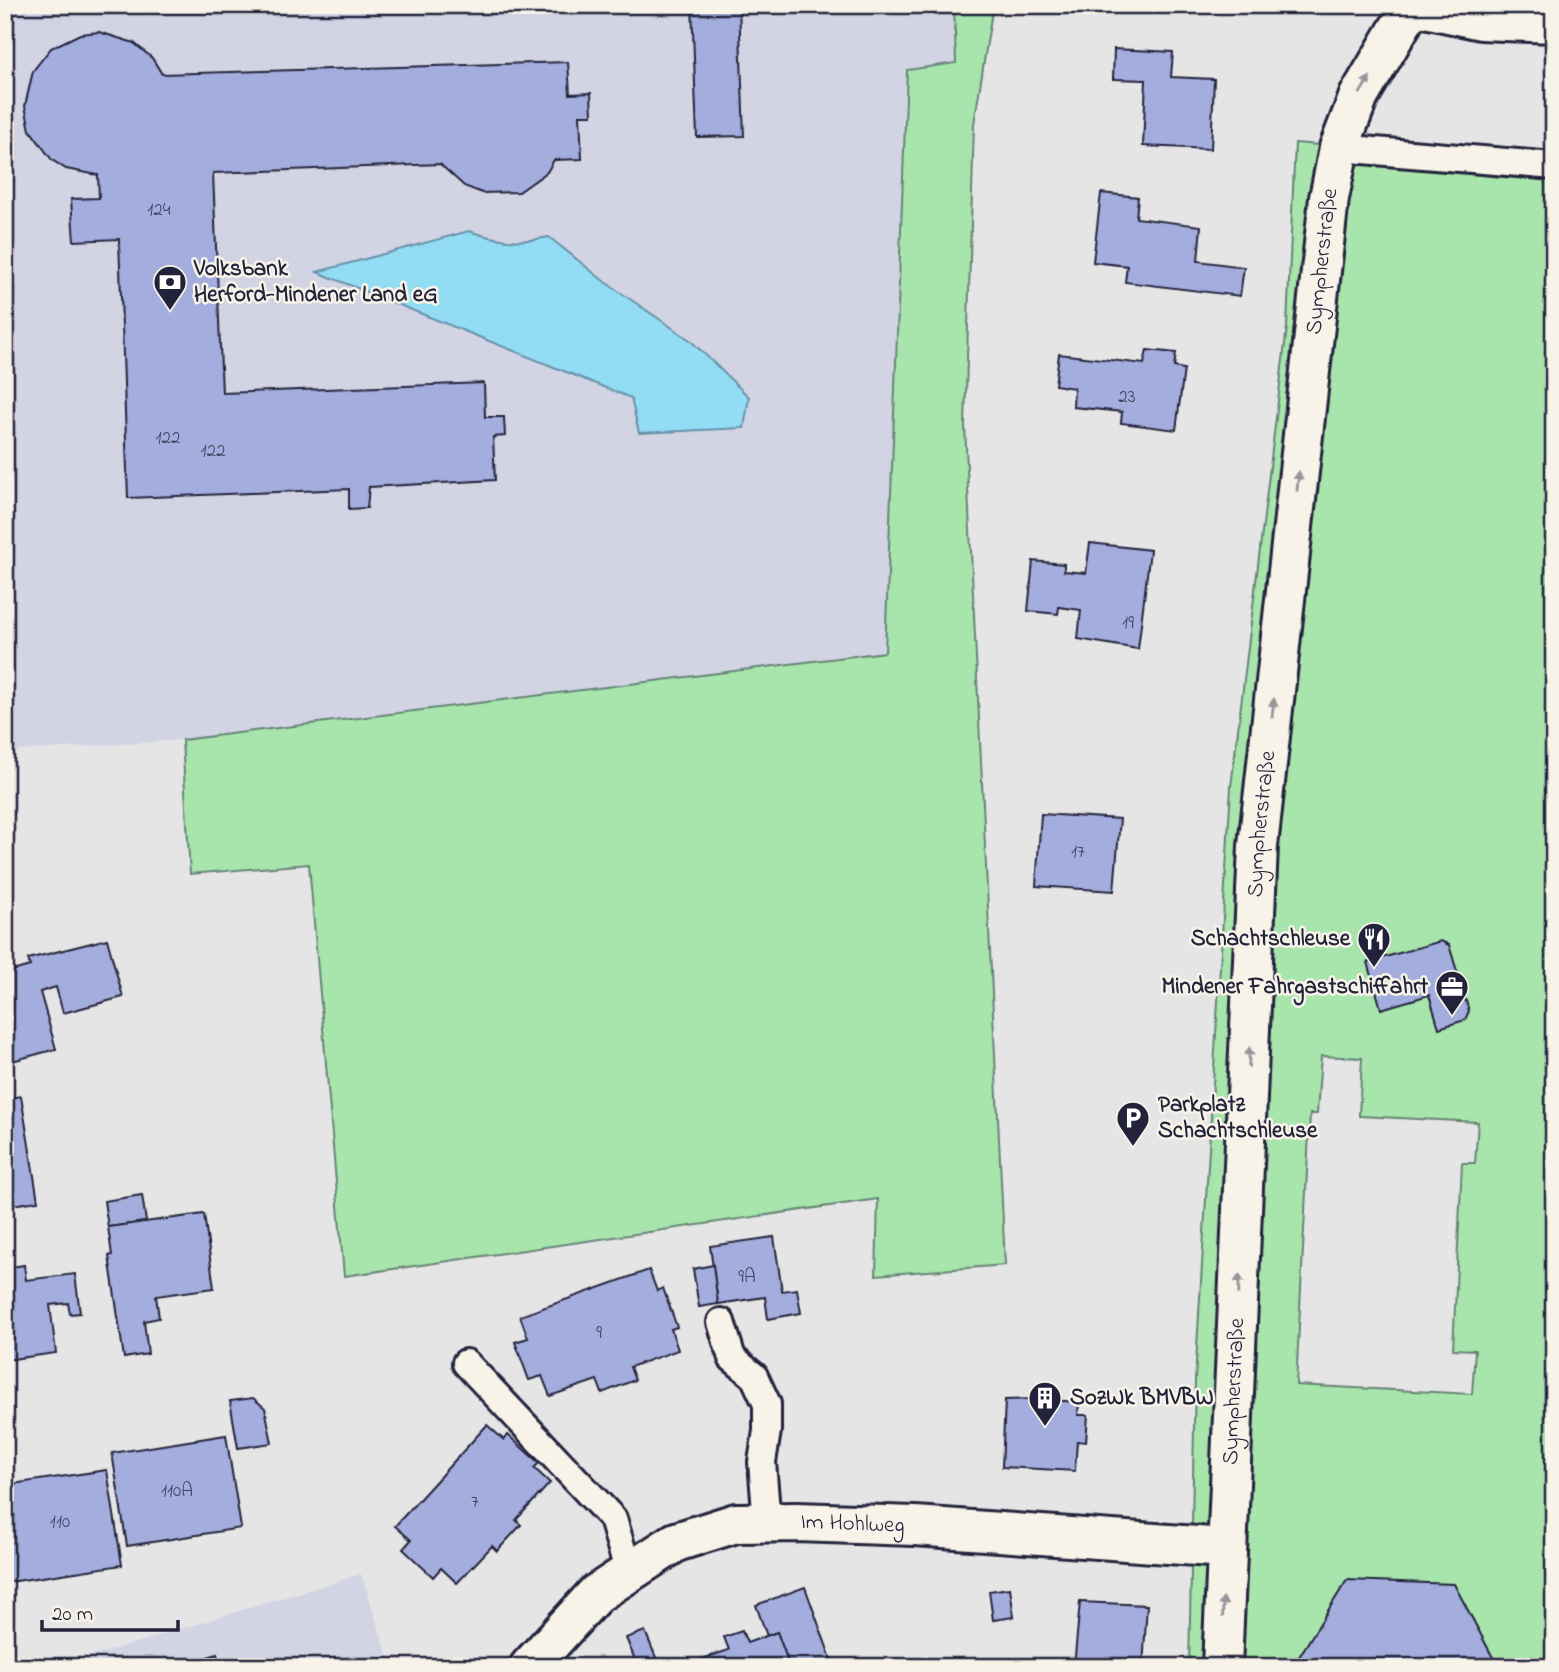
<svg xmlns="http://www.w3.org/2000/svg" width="1559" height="1672" font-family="'Indie Flower',sans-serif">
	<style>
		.built { fill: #d2d4e4 }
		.green { fill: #a8e5ac; stroke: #658474; stroke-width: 2; fill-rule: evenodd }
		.water { fill: #93ddf4; stroke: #6692aa; stroke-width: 2 }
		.building { fill: #a4aede; stroke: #22223b; stroke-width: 2 }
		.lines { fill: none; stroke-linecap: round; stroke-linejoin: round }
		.lane-casing { stroke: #22223b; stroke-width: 32 }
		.street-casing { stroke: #22223b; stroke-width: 44 }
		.lane { stroke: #f7f3e8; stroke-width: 26 }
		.street { stroke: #f7f3e8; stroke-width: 38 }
		.oneway { fill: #97959a }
		.labels { text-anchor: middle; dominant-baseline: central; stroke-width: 5; stroke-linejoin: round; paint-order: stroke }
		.number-label { font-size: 19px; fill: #424564 }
		.street-label { font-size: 23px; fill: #22223b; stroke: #f7f3e8 }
		.poi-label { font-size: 23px; font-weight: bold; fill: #22223b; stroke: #f7f3e8; text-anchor: start }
	</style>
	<rect width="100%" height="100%" fill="#e6e5e6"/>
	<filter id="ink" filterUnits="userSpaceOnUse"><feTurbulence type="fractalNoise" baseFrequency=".0143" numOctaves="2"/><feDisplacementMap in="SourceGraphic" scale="14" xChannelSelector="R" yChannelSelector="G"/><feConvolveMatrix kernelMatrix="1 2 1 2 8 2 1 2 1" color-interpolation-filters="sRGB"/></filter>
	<g filter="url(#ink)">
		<!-- built -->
		<g class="built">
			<path d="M5,5H954L956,63L907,70L885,652L182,740L5,752Z"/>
			<path d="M361,1574L392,1667H56Z"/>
		</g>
		<!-- green -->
		<g class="green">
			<path d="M954,5H993L974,124L965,426L1005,1265L876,1275L878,1199L344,1276L309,864L190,874L182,740L885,652L907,70L956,63Z"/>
			<path d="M1295,143L1554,165V1667H1189L1195,1380L1231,787L1287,327ZM1321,1056L1362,1058L1359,1116L1478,1122L1475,1163H1462L1453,1349L1475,1350L1472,1394L1296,1385L1310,1114H1317Z"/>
		</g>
		<!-- water -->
		<path class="water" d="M469,231C496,240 520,244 549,237L605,282L690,340L749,397L744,428L639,433L631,398L317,272Z"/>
		<!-- building -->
		<g class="building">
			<path d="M692,5H739L744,136L697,137Z"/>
			<path d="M99,32L134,43L152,58L162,74L568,62L570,94L591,93L592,115H580L582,159L554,160L547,172L519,192L482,193L464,186L440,164L213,173L222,393L484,383L485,417H504L505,436L493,437L495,480L369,487L367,508L349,509V489L128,498L119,239L74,241L71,199L99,198L98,175L66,169L52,160L30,130L25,106L33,71L51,48L80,34Z"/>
			<path d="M1114,49L1173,52L1171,77L1214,79L1211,149L1143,146L1146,80L1113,79Z"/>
			<path d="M1101,193L1138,197L1136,218L1201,226L1198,261L1244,267L1240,296L1125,282L1127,266L1093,262Z"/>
			<path d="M1147,350L1176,353L1174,367L1184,369L1176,430L1121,423L1122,412L1073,407L1074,388L1055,385L1059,354L1144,364Z"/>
			<path d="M1090,543L1150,550L1138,649L1078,639L1081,610L1059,607L1058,614L1028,611L1033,561L1064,564V571L1086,573Z"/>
			<path d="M1041,814L1120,819L1114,891L1036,886Z"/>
			<path d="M107,939L123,997L63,1013L56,987L40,992L56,1049L5,1063V973L30,966L28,959Z"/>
			<path d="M1441,941L1449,945L1469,1011L1465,1020L1439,1028L1429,995L1381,1009L1368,962Z"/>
			<path d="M21,1096L38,1201L5,1206V1099Z"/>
			<path d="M142,1195L146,1222L108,1227L104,1201Z"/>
			<path d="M204,1214L214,1288L156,1296L159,1318L144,1321L148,1354L124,1358L109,1256L112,1255L108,1227Z"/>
			<path d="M774,1237L782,1291L797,1289L801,1313L768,1319L765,1297L718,1304L710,1246Z"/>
			<path d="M24,1265L26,1280L75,1274L80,1313L70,1314L68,1303L50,1305L56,1353L5,1360V1268Z"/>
			<path d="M713,1265L718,1304L699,1307L693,1269Z"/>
			<path d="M649,1270L657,1291L663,1288L677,1327L671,1329L678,1350L630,1367L635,1380L602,1393L597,1380L550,1396L542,1376L529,1380L515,1342L528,1338L520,1316Z"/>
			<path d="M253,1398L265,1408L272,1443L238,1448L230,1401Z"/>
			<path d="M1034,1399L1079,1402L1078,1415H1088L1086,1442L1077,1441L1075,1471L1002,1467L1005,1400Z"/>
			<path d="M487,1425L504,1440L508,1435L539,1463L534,1468L550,1483L516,1520L521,1525L497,1551L492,1546L457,1583L441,1568L433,1577L403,1549L411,1540L395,1526Z"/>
			<path d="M226,1435L241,1528L127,1546L112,1453Z"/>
			<path d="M107,1470L122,1565L9,1582L5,1558V1485Z"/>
			<path d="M1347,1580L1454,1584L1498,1667H1301L1297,1660Z"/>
			<path d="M805,1587L834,1667H790L777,1632L767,1636L756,1605Z"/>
			<path d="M1010,1588L1014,1617L993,1620L989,1591Z"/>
			<path d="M1080,1602L1147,1605L1143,1667H1074Z"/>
			<path d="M645,1631L659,1665L655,1667H638L626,1638Z"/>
			<path d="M742,1631L747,1643L777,1632L790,1667H701L699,1660L729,1650L724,1637Z"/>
			<path d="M217,1654L221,1667H176Z"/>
		</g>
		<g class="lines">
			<defs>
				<g id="lane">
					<path d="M1339,148L1554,166"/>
					<path d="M721,1322L732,1358L754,1376L767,1404V1431L762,1462L767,1523"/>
					<path d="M466,1363L613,1519L629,1573"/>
				</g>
				<g id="street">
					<path d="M1411,5L1481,20L1554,23"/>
					<path id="s1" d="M529,1667L596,1594L676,1542L736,1523L797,1522L915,1526L1225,1548"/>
					<path id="s2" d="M1222,1667L1258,846L1329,198L1339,148L1359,96L1412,6"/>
				</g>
			</defs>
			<!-- lane casing -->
			<use href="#lane" class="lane-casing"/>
			<!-- street casing -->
			<use href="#street" class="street-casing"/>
			<!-- lane -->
			<use href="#lane" class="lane"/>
			<!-- street -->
			<use href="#street" class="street"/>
		</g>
		<!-- one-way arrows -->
		<defs><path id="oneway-solid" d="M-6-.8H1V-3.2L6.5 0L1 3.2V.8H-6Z" transform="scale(1.75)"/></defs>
		<g class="oneway">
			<use href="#oneway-solid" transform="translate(1365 85) rotate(-60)"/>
			<use href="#oneway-solid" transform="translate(1298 481) rotate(-84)"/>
			<use href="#oneway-solid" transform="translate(1273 708) rotate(-84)"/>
			<use href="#oneway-solid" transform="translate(1249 1057) rotate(-88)"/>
			<use href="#oneway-solid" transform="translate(1239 1284) rotate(-88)"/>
			<use href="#oneway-solid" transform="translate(1223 1607) rotate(-88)"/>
		</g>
	</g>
	<!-- icons -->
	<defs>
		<symbol id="bank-pin" viewBox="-11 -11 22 30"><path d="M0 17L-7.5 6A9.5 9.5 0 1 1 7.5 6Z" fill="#22223b" stroke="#f7f3e8"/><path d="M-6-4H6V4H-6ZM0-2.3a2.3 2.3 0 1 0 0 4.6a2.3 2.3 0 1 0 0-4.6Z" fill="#fff"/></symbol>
		<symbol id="restaurant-pin" viewBox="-11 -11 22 30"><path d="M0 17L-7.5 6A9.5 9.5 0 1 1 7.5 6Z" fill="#22223b" stroke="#f7f3e8"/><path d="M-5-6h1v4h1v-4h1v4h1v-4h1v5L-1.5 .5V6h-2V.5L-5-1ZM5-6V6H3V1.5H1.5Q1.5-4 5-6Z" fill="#fff"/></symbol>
		<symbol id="office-pin" viewBox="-11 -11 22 30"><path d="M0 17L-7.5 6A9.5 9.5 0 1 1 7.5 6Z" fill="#22223b" stroke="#f7f3e8"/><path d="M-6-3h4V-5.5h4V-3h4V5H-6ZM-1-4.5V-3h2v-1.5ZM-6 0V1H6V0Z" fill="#fff"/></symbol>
		<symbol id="parking-pin" viewBox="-11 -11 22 30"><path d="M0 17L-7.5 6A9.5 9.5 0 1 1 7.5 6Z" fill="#22223b" stroke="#f7f3e8"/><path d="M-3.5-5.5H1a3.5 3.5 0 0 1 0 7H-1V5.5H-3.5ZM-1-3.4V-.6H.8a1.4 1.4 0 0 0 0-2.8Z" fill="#fff"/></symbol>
		<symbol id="building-pin" viewBox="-11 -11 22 30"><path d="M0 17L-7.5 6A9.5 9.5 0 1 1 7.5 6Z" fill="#22223b" stroke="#f7f3e8"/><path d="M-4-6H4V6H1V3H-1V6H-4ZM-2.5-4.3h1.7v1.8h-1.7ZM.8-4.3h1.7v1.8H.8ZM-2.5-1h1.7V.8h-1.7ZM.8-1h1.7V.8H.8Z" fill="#fff"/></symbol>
	</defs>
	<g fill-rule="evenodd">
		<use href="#bank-pin" x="151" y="263" width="38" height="52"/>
		<use href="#restaurant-pin" x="1355" y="920" width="38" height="52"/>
		<use href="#office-pin" x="1433" y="968" width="38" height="52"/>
		<use href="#parking-pin" x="1114" y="1099" width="38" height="52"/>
		<use href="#building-pin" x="1026" y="1379" width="38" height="52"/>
	</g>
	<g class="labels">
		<!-- number labels -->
		<g class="number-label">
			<text x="159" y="210">124</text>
			<text x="1127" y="397">23</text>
			<text x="168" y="438">122</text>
			<text x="213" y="451">122</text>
			<text x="1128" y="623">19</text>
			<text x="1078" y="852">17</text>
			<text x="747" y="1277">9A</text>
			<text x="599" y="1333">9</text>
			<text x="177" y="1491">110A</text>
			<text x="475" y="1502">7</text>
			<text x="60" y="1522">110</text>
		</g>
		<!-- street labels -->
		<g class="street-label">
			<text stroke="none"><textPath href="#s2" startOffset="1410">Sympherstraße</textPath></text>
			<text stroke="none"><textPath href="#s2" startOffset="844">Sympherstraße</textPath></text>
			<text stroke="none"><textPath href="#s2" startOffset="276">Sympherstraße</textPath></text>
			<text stroke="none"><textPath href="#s1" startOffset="374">Im Hohlweg</textPath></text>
		</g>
		<!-- poi labels -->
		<g class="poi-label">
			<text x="194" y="269">Volksbank<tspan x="194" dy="26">Herford-Mindener Land eG</tspan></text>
			<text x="1350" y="939" text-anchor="end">Schachtschleuse</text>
			<text x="1428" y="987" text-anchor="end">Mindener Fahrgastschiffahrt</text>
			<text x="1158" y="1105">Parkplatz<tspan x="1158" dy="26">Schachtschleuse</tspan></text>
			<text x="1070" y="1398">SozWk BMVBW</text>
		</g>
	</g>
	<!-- margin -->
	<rect width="1559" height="1672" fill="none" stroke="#f7f3e8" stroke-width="28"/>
	<rect x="14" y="14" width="1531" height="1644" fill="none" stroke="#22223b" stroke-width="2.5" filter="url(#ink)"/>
	<!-- scale -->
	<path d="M42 1620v10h136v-10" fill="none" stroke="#22223b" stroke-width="3.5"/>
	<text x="52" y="1620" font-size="21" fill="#22223b" stroke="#f7f3e8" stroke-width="5" paint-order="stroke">20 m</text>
</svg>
